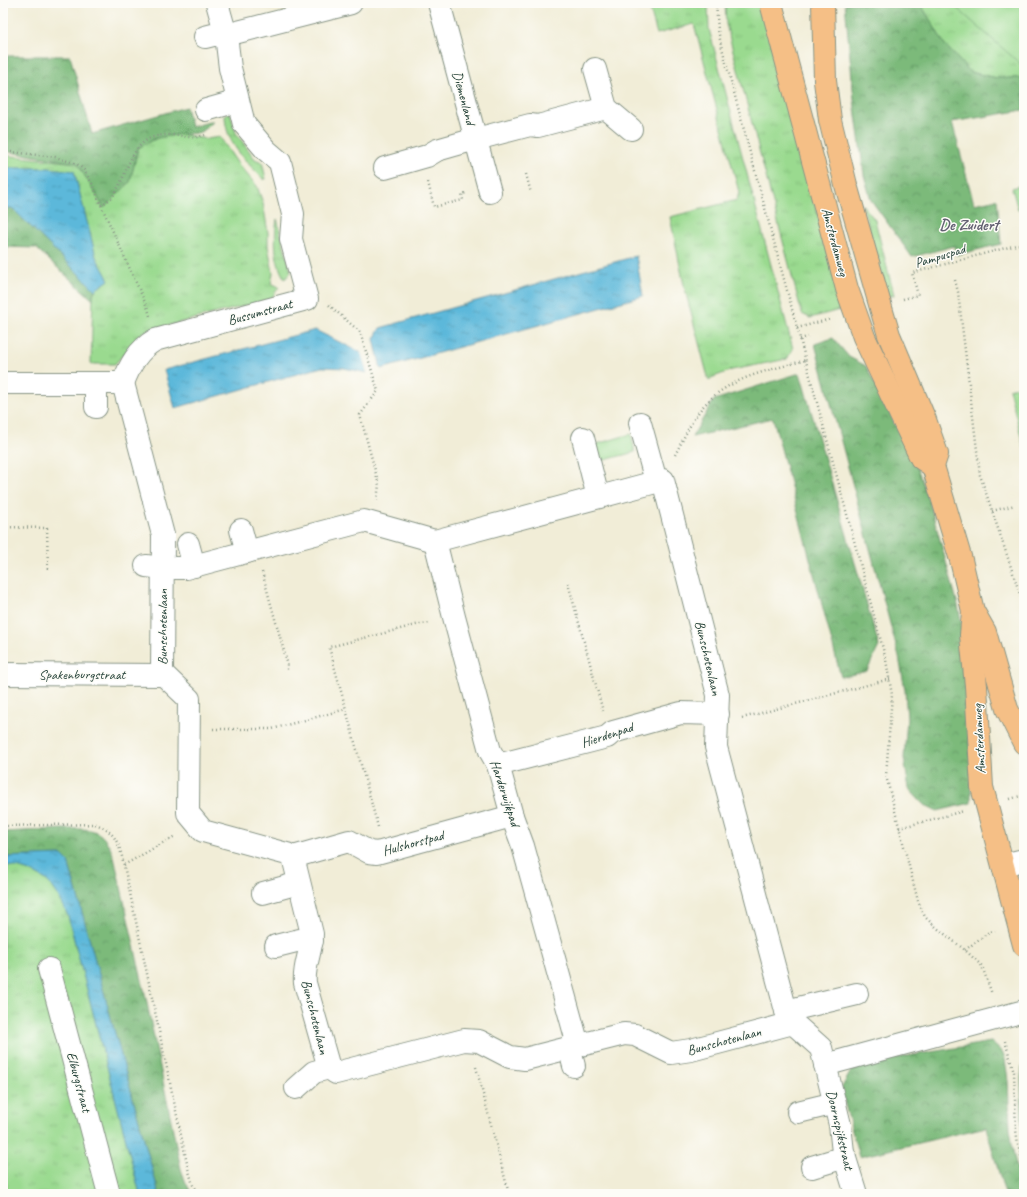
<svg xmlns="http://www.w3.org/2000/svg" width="1027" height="1197" font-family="Caveat,sans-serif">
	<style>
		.grass { fill: url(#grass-tufts); stroke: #5c8c62 }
		.forest { fill: url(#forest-crowns); stroke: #4d7c57 }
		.green { fill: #9ada8f; stroke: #5c8c62 }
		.water { fill: url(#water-ripples); stroke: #3e7a87 }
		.pier { fill: #f1edd7 }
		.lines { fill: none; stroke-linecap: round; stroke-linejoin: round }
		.minor-casing { stroke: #889586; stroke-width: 24 }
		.major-casing { stroke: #889586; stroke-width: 24 }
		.path { stroke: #889586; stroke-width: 2.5; stroke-dasharray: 1 3; stroke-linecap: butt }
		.minor { stroke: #fff; stroke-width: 22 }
		.major { stroke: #f5bf86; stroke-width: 22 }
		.labels { text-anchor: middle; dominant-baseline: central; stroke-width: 3; stroke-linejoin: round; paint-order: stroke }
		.street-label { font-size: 14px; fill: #1f3d34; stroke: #fdfcf7 }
		.quarter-label { font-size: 16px; font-weight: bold; fill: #636172; stroke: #fdfcf7 }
	</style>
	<defs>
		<pattern id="grass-tufts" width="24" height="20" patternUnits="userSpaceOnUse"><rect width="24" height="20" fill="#9ada8f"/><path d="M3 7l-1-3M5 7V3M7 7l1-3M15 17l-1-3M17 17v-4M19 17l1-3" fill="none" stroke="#84bc7c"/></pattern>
		<pattern id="forest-crowns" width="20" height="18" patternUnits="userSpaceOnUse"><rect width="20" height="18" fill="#7bba7a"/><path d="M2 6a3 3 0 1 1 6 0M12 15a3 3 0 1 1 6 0" fill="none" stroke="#649865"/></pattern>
		<pattern id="water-ripples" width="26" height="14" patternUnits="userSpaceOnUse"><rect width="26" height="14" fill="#5cb8da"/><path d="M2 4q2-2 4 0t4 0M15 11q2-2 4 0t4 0" fill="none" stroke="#4b97b2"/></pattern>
	</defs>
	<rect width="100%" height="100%" fill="#fdfcf7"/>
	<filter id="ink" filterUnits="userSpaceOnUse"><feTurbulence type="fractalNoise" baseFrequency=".025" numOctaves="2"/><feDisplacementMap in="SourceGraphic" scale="8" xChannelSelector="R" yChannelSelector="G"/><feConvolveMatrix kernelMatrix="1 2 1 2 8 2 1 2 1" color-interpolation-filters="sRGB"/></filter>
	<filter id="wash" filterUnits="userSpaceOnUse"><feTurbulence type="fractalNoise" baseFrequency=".012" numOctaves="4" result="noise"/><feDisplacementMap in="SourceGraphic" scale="16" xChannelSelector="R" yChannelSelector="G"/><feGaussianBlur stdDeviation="0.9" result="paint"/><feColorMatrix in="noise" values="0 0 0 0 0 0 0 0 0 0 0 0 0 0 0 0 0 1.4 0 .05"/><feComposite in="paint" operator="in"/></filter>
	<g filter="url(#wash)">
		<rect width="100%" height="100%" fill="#f1edd7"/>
		<!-- grass -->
		<g class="grass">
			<path d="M648,3H708L709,29L793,349L787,359L732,370L711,378L709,381L685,290L670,217L737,200L739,192L694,24L657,34Z"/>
			<path d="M725,3H761L843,309L810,318L802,314L726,24Z"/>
			<path d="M920,3H1024V78H997L970,72L945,45Z"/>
			<path d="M230,112L236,133L255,159L262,162L266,179H263C246,161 225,143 225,115Z"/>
			<path d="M181,134L206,139L220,137L238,164L257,186L263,203L268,233V246L273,273L271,283L279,287L271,299L143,332L115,364H91L93,294L95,290L109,280L96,257L74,171L49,168H3V155L77,163L130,182L138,148L157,138Z"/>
			<path d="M862,204L875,220L894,295L888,297Z"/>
			<path d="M277,219L291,272L285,279C274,263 274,238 277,219Z"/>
			<path d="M3,866C17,865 36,872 47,881C57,890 63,905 68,916L140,1194H3Z"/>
		</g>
		<!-- forest -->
		<g class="forest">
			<path d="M845,3H920L945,45L970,72L997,78H1024V110L952,122L974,204L997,199L1001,244L956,255L954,246L912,257L871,200L864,175L854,100Z"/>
			<path d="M3,56H70L92,134L186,107L191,127L213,121L212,123L203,131L198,133L181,134L157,138L138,148L130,182L104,208L77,163L3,151Z"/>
			<path d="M3,208H12L95,290L93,294V300L36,248L3,247Z"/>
			<path d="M833,338L849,357L866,366L918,470L930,504L958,605L965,643L971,769V803L937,811L923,804L909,789L904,758L907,719L905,690L899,657L815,344Z"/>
			<path d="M800,373L879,646L867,671L841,677L773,418L692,437L714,400Z"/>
			<path d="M62,829C92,829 102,826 114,857L146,998L181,1169L186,1183L192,1194H159L68,861L62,855L3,857V832Z"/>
			<path d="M991,1042L1003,1053L1005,1059L1008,1080L1010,1129L1014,1156L1024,1194H1005L986,1127L859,1157L841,1089L851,1071L877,1061Z"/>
			<path d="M1024,1048V1143L1022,1135L1021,1077Z"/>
		</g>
		<!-- green -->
		<g class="green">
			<path d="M951,3H1024V67Z"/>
			<path d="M1024,184V209L1018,210L1012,188Z"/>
			<path d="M1020,386L1024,400V448L1009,389Z"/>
			<path d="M631,434L635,452L597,462L593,445Z"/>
		</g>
		<!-- water -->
		<g class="water">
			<path d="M3,168H49L74,171L96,257L109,280L95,290L12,208H3Z"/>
			<path d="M636,256L643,296L381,369L374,339L380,328Z"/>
			<path d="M315,330L362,353L367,373L344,368L322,367L175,408L164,370Z"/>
			<path d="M62,855L68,861L159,1194H140L68,916C63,905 57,890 47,881C36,872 17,865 3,866V857Z"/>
		</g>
		<!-- pier -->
		<path class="pier" d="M360,350L364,353L369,373L368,375Z"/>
	</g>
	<g filter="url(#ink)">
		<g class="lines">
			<defs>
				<g id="minor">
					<path d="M217,3L226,35L351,3"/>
					<path d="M439,3L490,192"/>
					<path d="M595,69L606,108L631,129"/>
					<path d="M206,110L238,101"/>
					<path d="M385,168L427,156L437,150L465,142L530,125L538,126L606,108"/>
					<path d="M3,383H123"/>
					<path d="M96,383V407"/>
					<path d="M123,383L163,535L162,675L165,676L189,699L188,813L203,831L287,854L293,857L312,934C312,951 303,966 305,983L329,1068L336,1073L464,1040L479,1041L510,1057L525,1059L624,1034L635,1035L671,1053L691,1050L793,1023"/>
					<path d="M123,383C130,365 138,350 155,340L307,299L291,239L293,214L280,162L266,150L244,124L230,68L226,35H213L205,37"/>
					<path d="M640,423L656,481"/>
					<path d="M583,438L598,497"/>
					<path d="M241,530L247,552"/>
					<path d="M435,541L454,617L490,751L498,765L512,816L523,846L578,1045"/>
					<path d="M188,544L194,566"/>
					<path d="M146,566L164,568H186L364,521L435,541L663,480L718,695L716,747L786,1011L793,1023L821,1048L840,1125L843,1152L856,1194"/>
					<path d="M3,674L162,675"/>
					<path d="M498,765L607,737L613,732L681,713L718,714"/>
					<path d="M293,857L349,841L369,852L377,853L512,816"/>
					<path d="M1003,865L1024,860"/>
					<path d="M263,893L299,883"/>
					<path d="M276,946L300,940L312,941"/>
					<path d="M49,969L109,1194"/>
					<path d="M786,1011L857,994"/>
					<path d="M569,1047L574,1066"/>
					<path d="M825,1065L1024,1011"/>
					<path d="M296,1088L314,1072L329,1068"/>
					<path d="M798,1112L835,1103"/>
					<path d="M812,1167L845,1157"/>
				</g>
				<g id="major">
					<path d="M771,3L847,289L864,337L921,458L933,466"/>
					<path d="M823,3L825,81L830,120L846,185L883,315L889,335L925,420L937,454L933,466L961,560L973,611L985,632L1007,709L1024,743"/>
					<path d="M973,611L971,635L976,686L982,787L1024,945"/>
				</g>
			</defs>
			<!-- minor casing -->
			<use href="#minor" class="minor-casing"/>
			<!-- major casing -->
			<use href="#major" class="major-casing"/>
			<!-- path -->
			<g class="path">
				<path d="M716,3L718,30L721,44L886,660L892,695L886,776L918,901L925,917L937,928L965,950L982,966L992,994"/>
				<path d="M3,151L55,157L77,164L84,170L93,185L101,205L148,309L150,316"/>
				<path d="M526,174L531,193"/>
				<path d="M428,182L434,207L463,200L462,194L466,193"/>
				<path d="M101,205L112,198L115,193C131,167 131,133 171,135C184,135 191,140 205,135"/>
				<path d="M955,280L958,292L980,475L1024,606"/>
				<path d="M903,299L918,295L912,273L1024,243"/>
				<path d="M329,305L360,332L378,391L360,415L379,485L377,500"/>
				<path d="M797,328L831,319"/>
				<path d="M800,339L808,337"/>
				<path d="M675,455C683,440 690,423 701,409C727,377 768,371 806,360"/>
				<path d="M992,511L1015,505"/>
				<path d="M3,527L47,528L48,572"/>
				<path d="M262,572L287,662V672"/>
				<path d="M568,583L603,711"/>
				<path d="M742,718L890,679"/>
				<path d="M213,729H272L346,709"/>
				<path d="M1010,799L1024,795"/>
				<path d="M3,826L95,824C121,832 121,855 127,879L188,1168L193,1185L200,1194"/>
				<path d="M378,827L329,647L420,624L431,623"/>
				<path d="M899,828L964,811"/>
				<path d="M124,865L175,836"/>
				<path d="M965,950L989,932L995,931"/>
				<path d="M1005,1041L1014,1072L1016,1130L1018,1144L1024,1167"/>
				<path d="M476,1067L509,1194"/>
			</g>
			<!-- minor -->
			<use href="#minor" class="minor"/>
			<!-- major -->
			<use href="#major" class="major"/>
		</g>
	</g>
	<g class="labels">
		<!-- street labels -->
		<g class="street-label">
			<text transform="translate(464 98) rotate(75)">Diemenland</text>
			<text transform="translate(835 242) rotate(75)">Amsterdamweg</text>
			<text transform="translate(940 256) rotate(-17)">Pampuspad</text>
			<text transform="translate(260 312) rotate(-15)">Bussumstraat</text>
			<text transform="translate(162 627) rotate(-90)">Bunschotenlaan</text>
			<text transform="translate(708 658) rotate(77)">Bunschotenlaan</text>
			<text x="82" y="674">Spakenburgstraat</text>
			<text transform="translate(607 735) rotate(-18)">Hierdenpad</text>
			<text transform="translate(979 739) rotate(-93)">Amsterdamweg</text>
			<text transform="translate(505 793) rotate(72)">Harderwijkpad</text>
			<text transform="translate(413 843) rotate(-15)">Hulshorstpad</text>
			<text transform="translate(315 1017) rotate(76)">Bunschotenlaan</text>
			<text transform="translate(724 1041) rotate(-15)">Bunschotenlaan</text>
			<text transform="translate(79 1082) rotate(75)">Elburgstraat</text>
			<text transform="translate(840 1130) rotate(77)">Doornspijkstraat</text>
		</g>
		<!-- quarter labels -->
		<g class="quarter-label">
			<text x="969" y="225">De Zuidert</text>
		</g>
	</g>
	<!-- margin -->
	<rect width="1027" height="1197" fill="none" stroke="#fdfcf7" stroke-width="16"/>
</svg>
